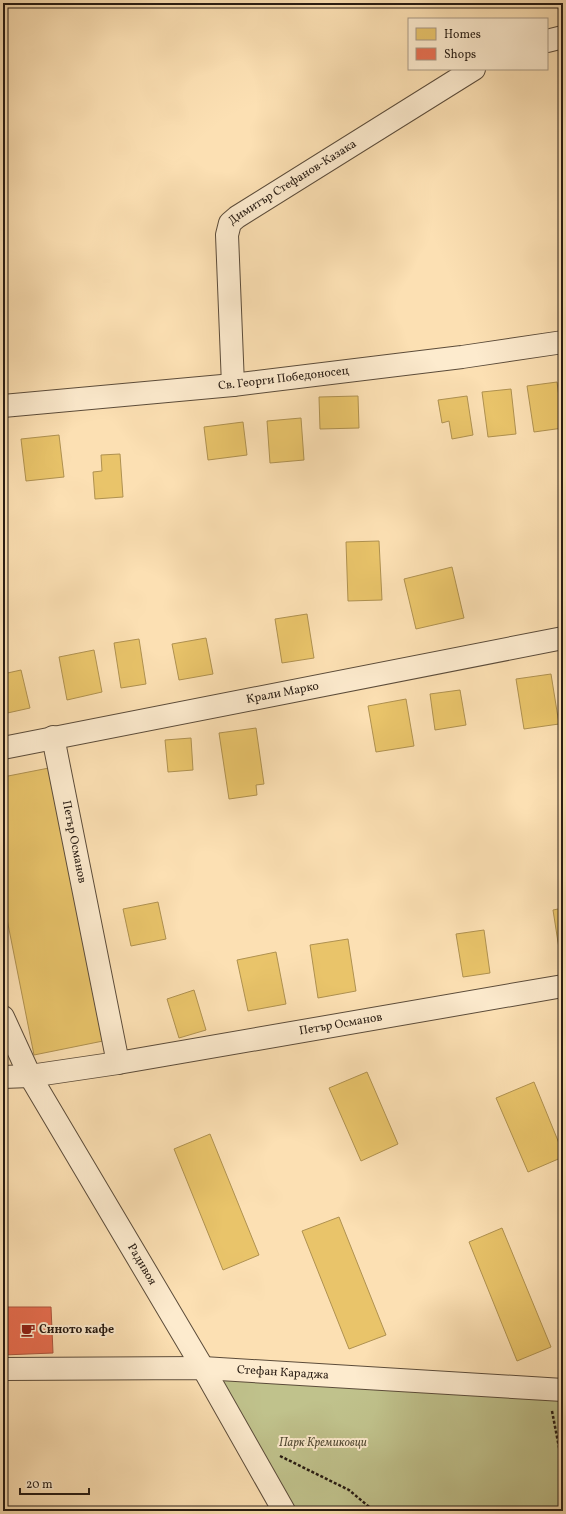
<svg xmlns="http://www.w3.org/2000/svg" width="566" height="1514" font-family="Vollkorn,serif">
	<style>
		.green { fill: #c0c28c; stroke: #746e4f }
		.homes { fill: #e9c46a; stroke: #af9150 }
		.shops { fill: #e76f51; stroke: #ad563e }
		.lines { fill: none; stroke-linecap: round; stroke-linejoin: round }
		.minor-casing { stroke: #5c4c3a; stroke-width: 24 }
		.tertiary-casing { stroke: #5c4c3a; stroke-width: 24 }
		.path { stroke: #271b12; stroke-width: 2.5; stroke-dasharray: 3 2; stroke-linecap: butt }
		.minor { stroke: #fdebce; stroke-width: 22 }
		.tertiary { stroke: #fdebce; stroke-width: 22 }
		.labels { text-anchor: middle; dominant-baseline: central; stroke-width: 4; stroke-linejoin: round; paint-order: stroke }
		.street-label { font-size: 12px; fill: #271b12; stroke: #fdebce }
		.poi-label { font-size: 12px; font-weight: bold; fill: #271b12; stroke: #fdebce; text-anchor: start }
		.park-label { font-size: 12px; font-style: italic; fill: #554d37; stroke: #fdebce }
	</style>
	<rect width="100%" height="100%" fill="#fce0b3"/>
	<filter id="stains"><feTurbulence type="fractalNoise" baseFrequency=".005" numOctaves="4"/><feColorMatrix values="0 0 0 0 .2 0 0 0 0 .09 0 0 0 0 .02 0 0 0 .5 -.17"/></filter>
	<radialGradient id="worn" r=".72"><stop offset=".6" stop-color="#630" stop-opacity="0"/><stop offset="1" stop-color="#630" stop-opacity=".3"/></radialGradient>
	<!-- green -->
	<path class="green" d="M203,1368L563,1390V1511H284Z"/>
	<!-- homes -->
	<g class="homes">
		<path d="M557,382L563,428L534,432L527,386Z"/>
		<path d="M511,389L516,434L488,437L482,392Z"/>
		<path d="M358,396L359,428L320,429L319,397Z"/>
		<path d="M467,396L473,435L452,439L449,421L442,423L438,400Z"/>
		<path d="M301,418L304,460L270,463L267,421Z"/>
		<path d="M243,422L247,455L208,460L204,427Z"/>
		<path d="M59,435L64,477L26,481L21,439Z"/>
		<path d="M120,454L123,497L95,499L93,472L102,471L101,455Z"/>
		<path d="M379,541L382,600L348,601L346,542Z"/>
		<path d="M452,567L464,618L416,629L404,579Z"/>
		<path d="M307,614L314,658L282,663L275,619Z"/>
		<path d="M206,638L213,674L179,680L172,644Z"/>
		<path d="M139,639L146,684L121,688L114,643Z"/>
		<path d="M94,650L102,692L67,700L59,657Z"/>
		<path d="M21,670L30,708L3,714V674Z"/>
		<path d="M551,674L559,724L524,729L516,679Z"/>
		<path d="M460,690L466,725L435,730L430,694Z"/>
		<path d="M406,699L414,746L376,752L368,706Z"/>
		<path d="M256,728L264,784L256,785L257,795L229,799L219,733Z"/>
		<path d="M191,738L193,770L168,772L165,740Z"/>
		<path d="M54,767L108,1040L34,1055L3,899V777Z"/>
		<path d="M158,902L166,939L131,946L123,909Z"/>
		<path d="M563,908V954L560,955L553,910Z"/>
		<path d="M484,930L490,973L463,977L456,934Z"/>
		<path d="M348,939L356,991L318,998L310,945Z"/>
		<path d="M276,952L286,1004L248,1011L237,960Z"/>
		<path d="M194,990L206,1030L179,1038L167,999Z"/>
		<path d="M367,1072L398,1144L361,1161L329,1088Z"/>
		<path d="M534,1082L563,1153V1157L528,1172L496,1098Z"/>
		<path d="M210,1134L259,1255L223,1270L174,1149Z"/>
		<path d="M339,1217L386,1335L349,1349L302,1231Z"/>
		<path d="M502,1228L551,1347L517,1361L469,1242Z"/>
	</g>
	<!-- shops -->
	<path class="shops" d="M3,1307H51L53,1353L3,1355Z"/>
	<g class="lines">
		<defs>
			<g id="minor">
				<path d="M547,41L563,37"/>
				<path id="s1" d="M233,385L227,235L230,223L237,217L474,69"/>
				<path id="s2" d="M3,406L233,385L462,357L563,342"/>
				<path id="s3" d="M53,737L118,1063"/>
				<path id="s4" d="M3,748L563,638"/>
				<path id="s5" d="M3,1077L30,1076L118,1063L563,986"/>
				<path id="s6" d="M3,1369L203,1368L563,1390"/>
			</g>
			<g id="tertiary">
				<path id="s7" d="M3,1017L30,1076L203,1368L284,1511"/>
			</g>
		</defs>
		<!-- minor casing -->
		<use href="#minor" class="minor-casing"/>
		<!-- tertiary casing -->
		<use href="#tertiary" class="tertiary-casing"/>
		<!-- path -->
		<g class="path">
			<path d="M552,1411L563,1468"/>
			<path d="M280,1456L349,1490L374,1511"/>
		</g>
		<!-- minor -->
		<use href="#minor" class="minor"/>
		<!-- tertiary -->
		<use href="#tertiary" class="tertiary"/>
	</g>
	<!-- icons -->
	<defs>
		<symbol id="cafe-bare" viewBox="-9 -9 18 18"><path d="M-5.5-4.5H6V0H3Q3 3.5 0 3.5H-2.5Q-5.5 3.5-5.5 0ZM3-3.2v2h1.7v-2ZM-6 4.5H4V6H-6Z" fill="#8f2418" stroke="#fdebce" stroke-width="2.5" paint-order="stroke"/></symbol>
	</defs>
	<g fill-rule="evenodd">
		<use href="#cafe-bare" x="18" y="1320" width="20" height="20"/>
	</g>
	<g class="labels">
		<!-- street labels -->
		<g class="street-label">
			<text stroke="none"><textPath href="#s1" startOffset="237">Димитър Стефанов-Казака</textPath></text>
			<text stroke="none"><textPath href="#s2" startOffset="282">Св. Георги Победоносец</textPath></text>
			<text stroke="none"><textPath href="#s4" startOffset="285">Крали Марко</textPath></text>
			<text stroke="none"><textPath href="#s3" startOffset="107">Петър Османов</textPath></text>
			<text stroke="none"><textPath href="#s5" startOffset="342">Петър Османов</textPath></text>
			<text stroke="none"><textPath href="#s7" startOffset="284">Радивоя</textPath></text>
			<text stroke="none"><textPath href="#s6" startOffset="280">Стефан Караджа</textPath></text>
		</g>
		<!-- poi labels -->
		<g class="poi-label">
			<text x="39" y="1330">Синото кафе</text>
		</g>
		<!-- park labels -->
		<g class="park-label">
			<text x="323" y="1443">Парк Кремиковци</text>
		</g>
	</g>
	<!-- margin -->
	<rect width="566" height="1514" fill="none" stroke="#fce0b3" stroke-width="16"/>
	<rect x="4" y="4" width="558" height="1506" fill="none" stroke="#271b12" stroke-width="2"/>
	<rect x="8" y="8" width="550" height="1498" fill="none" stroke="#271b12"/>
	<!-- legend -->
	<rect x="408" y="18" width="140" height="52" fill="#fdebce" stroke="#a79883"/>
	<rect x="416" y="28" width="20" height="12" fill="#e9c46a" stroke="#a79883"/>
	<text x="444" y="38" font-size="12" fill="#271b12">Homes</text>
	<rect x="416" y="48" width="20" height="12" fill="#e76f51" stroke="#a79883"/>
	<text x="444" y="58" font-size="12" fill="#271b12">Shops</text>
	<!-- scale -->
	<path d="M20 1488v6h69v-6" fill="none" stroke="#271b12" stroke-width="2"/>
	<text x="26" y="1488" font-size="12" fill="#271b12" stroke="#fdebce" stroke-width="3" paint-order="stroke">20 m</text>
	<rect width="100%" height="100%" filter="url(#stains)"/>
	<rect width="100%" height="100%" fill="url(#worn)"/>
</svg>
